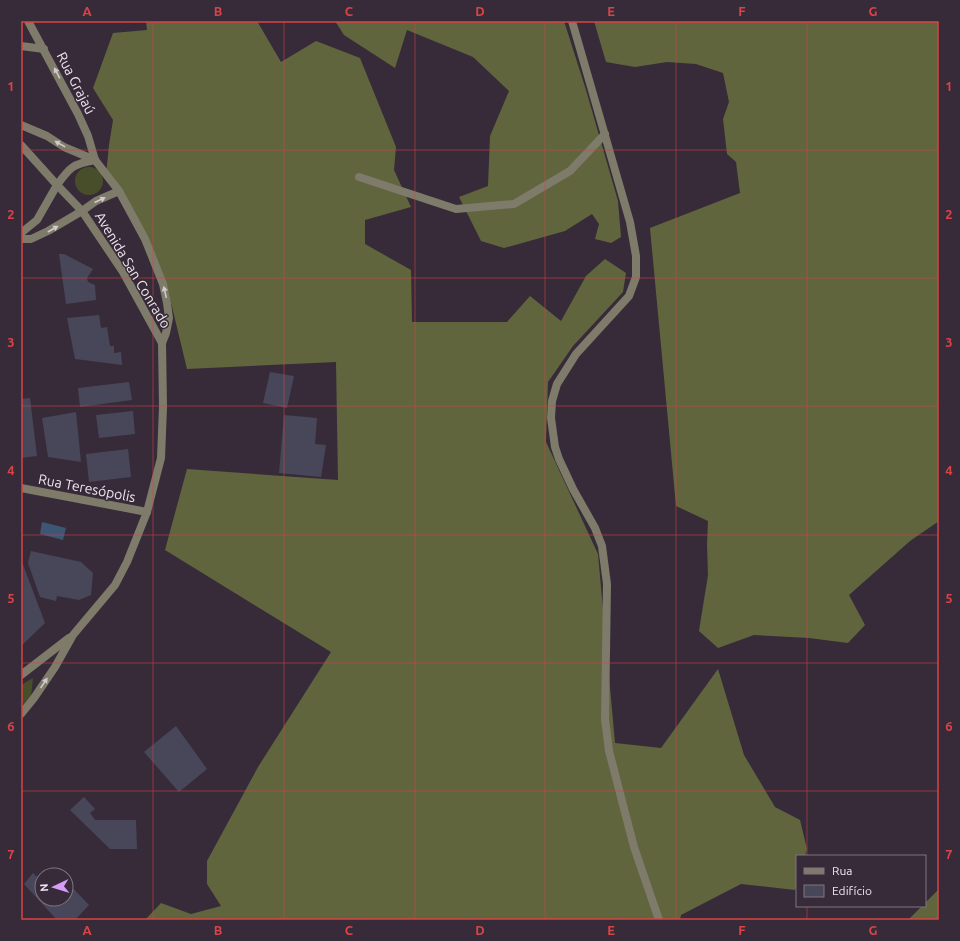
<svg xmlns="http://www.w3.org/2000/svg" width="960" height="941" font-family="Ubuntu,sans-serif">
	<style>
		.green { fill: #494e2a }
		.forest { fill: #60653e }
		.water { fill: #3d5674 }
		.building { fill: #474759 }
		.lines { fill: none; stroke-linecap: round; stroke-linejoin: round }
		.minor { stroke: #7e7b6a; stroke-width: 8 }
		.tertiary { stroke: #7e7b6a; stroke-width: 8 }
		.oneway { fill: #d1cacd }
		.grid { fill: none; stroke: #d94446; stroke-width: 1; stroke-opacity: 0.55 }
		.labels { text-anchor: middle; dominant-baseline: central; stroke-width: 3; stroke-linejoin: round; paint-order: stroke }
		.street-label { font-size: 14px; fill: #ede5ee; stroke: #372b39 }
		.neatline { fill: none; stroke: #d94446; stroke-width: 1.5 }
		.grid-label { font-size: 13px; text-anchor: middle; font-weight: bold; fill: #d94446 }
	</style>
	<rect width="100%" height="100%" fill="#372b39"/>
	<!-- green -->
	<g class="green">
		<circle cx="89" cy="181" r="14"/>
		<path d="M33,678L31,696L21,706V685Z"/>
	</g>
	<!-- forest -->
	<g class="forest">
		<path d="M146,21H257L281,62L316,41L360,58L396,147L394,170L411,207L365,220V244L411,270L412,322H507L530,296L561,321L586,276L605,259L626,273L623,292L573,346L548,382L546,442L598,554L615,743L661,748L718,669L744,755L775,807L800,820L807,849L805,856H797V883L795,890L741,884L681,915L680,920H145L161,903L191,914L221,906L207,884V861L258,767L331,652L165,550L187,469L338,480L336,362L187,369L167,286L106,175L109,145L113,120L93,88L113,33L147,30Z"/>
		<path d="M335,21H564L586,90L618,201L621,237L611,243L595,239L599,224L592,214L565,231L504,248L481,241L459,197L488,186L490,136L509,91L473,57L407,30L395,68L344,35Z"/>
		<path d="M594,21H939V521L910,541L849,595L865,625L848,643L809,638L754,635L718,648L699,631L708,575L707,544L708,521L676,506L650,228L740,193L736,162L727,154L723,119L729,102L723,73L696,64L667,62L635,67L606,62Z"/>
		<path d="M939,889V920H908L922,906H925V903Z"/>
	</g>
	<!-- water -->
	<path class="water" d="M42,522L66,528L63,540L40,534Z"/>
	<!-- building -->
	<g class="building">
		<path d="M59,254H64L93,269L87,278L88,282L95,285L96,300L66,304Z"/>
		<path d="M99,315L101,328L107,327L110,346H114V353L121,352L122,365L75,359L67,318Z"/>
		<path d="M270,372L294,376L287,408L263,403Z"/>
		<path d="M129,382L132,400L80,407L78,388Z"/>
		<path d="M30,398L37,456L21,458V399Z"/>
		<path d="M133,411L135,434L99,438L96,415Z"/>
		<path d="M76,412L81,462L48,457L42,418Z"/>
		<path d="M284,415L317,418L315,444L326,445L321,477L279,473Z"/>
		<path d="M128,449L131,477L89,482L86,454Z"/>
		<path d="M31,551L81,562L93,573L91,595L79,600L57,596L56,601L40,597L28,563Z"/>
		<path d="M22,562L45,623L21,646V563Z"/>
		<path d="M176,726L207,769L179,792L144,752Z"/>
		<path d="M84,797L95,809L90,813L95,820H136L137,849H110L70,810Z"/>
		<path d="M53,867L61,875H46Z"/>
		<path d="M33,873L37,877L40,874L42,875V899H66V881L89,905L75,920H57L24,884Z"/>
	</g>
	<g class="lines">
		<!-- minor -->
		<g class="minor">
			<path d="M28,21L78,114L88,136L95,160"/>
			<path d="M572,21L630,222L636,256V277L629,296L576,354L557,384L552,401L551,418L555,447L559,459L573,489L595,528L602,546L607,584L605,719L609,751L634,847L659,920"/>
			<path d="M21,46L44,49"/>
			<path d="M359,177L456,209L514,204L570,171L605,134"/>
			<path d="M21,233L37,220L57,185"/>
			<path d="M21,239H31L48,231L82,211"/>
			<path d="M21,488L147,512"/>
		</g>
		<!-- tertiary -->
		<g class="tertiary">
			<path d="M21,125L47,136L64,147L95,160"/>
			<path d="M21,145L57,185L82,211L123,272L162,343"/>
			<path d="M57,185C70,167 73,164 95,160"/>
			<path d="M82,211L96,201L119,191"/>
			<path d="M21,675L69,638"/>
			<path d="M21,714L34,698L55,667L73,635L115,585L127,562L147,512L161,458L163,407L162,343L166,333L169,318L167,303L163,284L145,239L119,191L95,160"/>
		</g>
	</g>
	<!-- one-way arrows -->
	<defs><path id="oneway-solid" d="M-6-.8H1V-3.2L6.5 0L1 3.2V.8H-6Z"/></defs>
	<g class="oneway">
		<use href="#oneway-solid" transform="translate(57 73) rotate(-118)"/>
		<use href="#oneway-solid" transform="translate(60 144) rotate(-151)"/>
		<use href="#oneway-solid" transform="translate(100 200) rotate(-25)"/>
		<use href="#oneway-solid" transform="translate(53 229) rotate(-30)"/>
		<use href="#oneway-solid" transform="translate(165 292) rotate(-103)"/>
		<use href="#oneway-solid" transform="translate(44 683) rotate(-56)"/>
	</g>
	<!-- grid -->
	<path class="grid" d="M153,21V920M284,21V920M415,21V920M545,21V920M676,21V920M807,21V856M21,150H939M21,278H939M21,406H939M21,535H939M21,663H939M21,791H939M807,906V920"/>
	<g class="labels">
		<!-- street labels -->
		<g class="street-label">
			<text transform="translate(76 83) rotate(63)">Rua Grajaú</text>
			<text transform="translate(133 270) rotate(59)">Avenida San Conrado</text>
			<text transform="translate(87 488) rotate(11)">Rua Teresópolis</text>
		</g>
	</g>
	<!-- border -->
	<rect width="960" height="941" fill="none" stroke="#372b39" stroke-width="44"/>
	<!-- legend -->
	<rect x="796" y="855" width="130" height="52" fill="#372b39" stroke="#807581"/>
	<rect x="804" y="868" width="20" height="6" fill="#7e7b6a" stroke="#807581"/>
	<text x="832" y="875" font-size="12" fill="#ede5ee">Rua</text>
	<rect x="804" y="885" width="20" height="12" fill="#474759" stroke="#807581"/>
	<text x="832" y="895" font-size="12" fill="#ede5ee">Edifício</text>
	<!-- north arrow -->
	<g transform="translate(54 887) rotate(266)"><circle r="19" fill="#372b39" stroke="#807581"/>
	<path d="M0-3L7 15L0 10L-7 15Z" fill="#d79bf9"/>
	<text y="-6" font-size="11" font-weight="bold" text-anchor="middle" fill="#ede5ee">N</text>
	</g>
	<rect x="22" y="22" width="916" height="897" class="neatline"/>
	<g class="grid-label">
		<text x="87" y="16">A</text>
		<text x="218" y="16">B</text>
		<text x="349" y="16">C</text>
		<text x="480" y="16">D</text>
		<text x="611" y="16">E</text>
		<text x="742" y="16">F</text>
		<text x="873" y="16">G</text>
		<text x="11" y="91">1</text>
		<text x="949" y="91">1</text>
		<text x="11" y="219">2</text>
		<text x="949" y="219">2</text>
		<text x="11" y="347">3</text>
		<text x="949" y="347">3</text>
		<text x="11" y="475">4</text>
		<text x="949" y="475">4</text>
		<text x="11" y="603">5</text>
		<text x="949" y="603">5</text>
		<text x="11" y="731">6</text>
		<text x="949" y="731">6</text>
		<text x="11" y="859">7</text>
		<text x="949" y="859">7</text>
		<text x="87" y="935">A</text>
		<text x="218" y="935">B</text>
		<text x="349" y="935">C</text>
		<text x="480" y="935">D</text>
		<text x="611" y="935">E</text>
		<text x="742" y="935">F</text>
		<text x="873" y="935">G</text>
	</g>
</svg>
